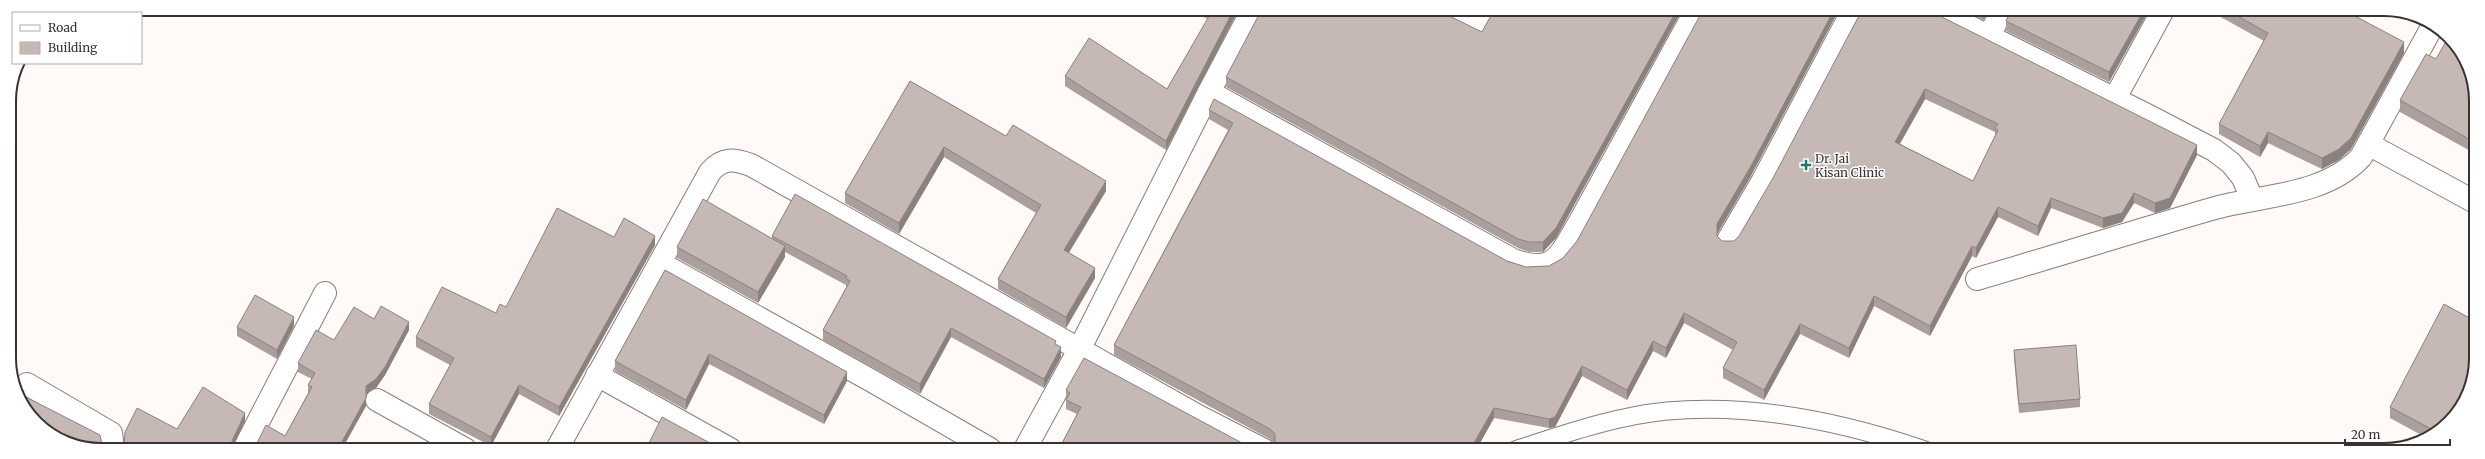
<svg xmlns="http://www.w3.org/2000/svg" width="2485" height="459" font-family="Merriweather,serif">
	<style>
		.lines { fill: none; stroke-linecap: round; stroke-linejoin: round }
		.service-casing { stroke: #897d7a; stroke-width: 19 }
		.minor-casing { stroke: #897d7a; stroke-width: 24 }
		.service { stroke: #fff; stroke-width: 17 }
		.minor { stroke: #fff; stroke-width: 22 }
		.wall { fill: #aa9f9c; fill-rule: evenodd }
		.shaded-wall { fill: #8b827f }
		.building { fill: #c6b9b5; stroke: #8b827f; fill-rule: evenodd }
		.poi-dot { fill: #28726f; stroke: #fff; stroke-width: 1.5 }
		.labels { text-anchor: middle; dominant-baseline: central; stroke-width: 3; stroke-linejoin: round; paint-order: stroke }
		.poi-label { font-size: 12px; fill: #383332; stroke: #fff; text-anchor: start }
		.rim { fill: none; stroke: #383332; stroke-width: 2 }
	</style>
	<rect width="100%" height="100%" fill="#fff9f8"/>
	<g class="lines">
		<defs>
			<path id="service" d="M1515,450C1564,434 1615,416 1667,411C1755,403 1843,422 1925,450"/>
			<g id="minor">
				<path d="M1936,10L2149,116L2214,150L2231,163L2243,178L2252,199"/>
				<path d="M1988,37L2003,10"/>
				<path d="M1209,92L1513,260C1555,275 1559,256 1579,223L1696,10"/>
				<path d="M2114,100L2163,10"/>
				<path d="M2368,144L2475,202"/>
				<path d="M1728,240L1762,182L1853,10"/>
				<path d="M660,263L872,381L990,449"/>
				<path d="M1977,279C2056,256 2135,231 2215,208C2262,195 2325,196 2361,157L2432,27"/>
				<path d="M597,375L730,449"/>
				<path d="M27,384L111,433L113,449"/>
				<path d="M377,400L465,449"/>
				<path d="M244,449L325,293"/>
				<path d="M557,449L710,172C723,157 734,159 751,165L1200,417L1264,450"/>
				<path d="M1025,449L1080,348L1209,92L1253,9"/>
			</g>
		</defs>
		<!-- service casing -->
		<use href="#service" class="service-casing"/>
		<!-- minor casing -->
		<use href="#minor" class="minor-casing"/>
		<!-- service -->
		<use href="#service" class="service"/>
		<!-- minor -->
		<use href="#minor" class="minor"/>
	</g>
	<!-- wall -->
	<g class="wall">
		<path d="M1186,9H1239L1166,150L1065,86V76L1167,89L1208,19Z"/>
		<path d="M1494,10H1682L1556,238L1543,252H1529L1518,248L1226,87V77L1324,16L1482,32Z"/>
		<path d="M1963,10H1990L1983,20Z"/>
		<path d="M2011,10H2149L2109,82L2006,31V21Z"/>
		<path d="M2208,10H2359L2356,16L2404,53L2351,149L2339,160L2322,169L2268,143L2260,157L2219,134V124L2264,41Z"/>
		<path d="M1930,11L2197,155L2170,208L2155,213L2134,203L2122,222L2103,228L2051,208L2038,236L1998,217L1976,258L1972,256L1930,336L1874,306L1849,358L1800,334L1764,400L1723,378V368L1733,350L1684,323L1666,358L1653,351L1627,400L1582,376L1555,427L1549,428L1494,418L1476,450H1272L1275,446V444L1270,439L1114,355V345L1228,130L1209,119V110L1507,261L1526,267L1549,266L1563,258L1577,241L1751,176L1717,234V236L1722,241H1734L1739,236ZM1925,99L1995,132V136L1973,181L1900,144Z"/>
		<path d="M2436,59L2474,83V153L2400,112V100Z"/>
		<path d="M910,81L1006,136L1106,191L1069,253L1095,278L1066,328L998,289V279L1036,213L944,157L899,234L845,203V193Z"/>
		<path d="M772,236L1056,345L1061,357L1044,388L951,337L920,394L823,340V330L846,288V285L785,252V257L758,303L677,258V247L772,239Z"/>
		<path d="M614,237L655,245L559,416L519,394L491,446L429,414V404L450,365L416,347V337L496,313L506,307Z"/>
		<path d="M665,270L847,381L824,424L709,364L686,410L615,371V361Z"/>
		<path d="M294,326L277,359L237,336V327Z"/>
		<path d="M409,330L385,375L376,388L366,394V406L342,449H251L285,436L308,393V385L312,379L298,372V363L334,340Z"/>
		<path d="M2014,350L2080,399V407L2019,413L2014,359Z"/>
		<path d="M1066,390L1255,450L1060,449V447L1077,414L1066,409Z"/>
		<path d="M2390,407L2445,427L2423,436L2390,418Z"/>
	</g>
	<!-- shaded-wall -->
	<g class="shaded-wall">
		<path d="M1234,9H1239L1166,150V141Z"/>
		<path d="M1677,10H1682L1556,238L1543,252V242Z"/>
		<path d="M1834,10H1839L1751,176L1717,234V224Z"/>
		<path d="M1983,10H1990L1983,20Z"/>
		<path d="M2144,10H2149L2109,82V72Z"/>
		<path d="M2353,10H2359L2351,25V14Z"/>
		<path d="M2404,42V53L2351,149L2339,160L2322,169V158Z"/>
		<path d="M1925,89V99L1895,152V142Z"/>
		<path d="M2268,132V143L2260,157V146Z"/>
		<path d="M2197,145V155L2170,208L2155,213V203Z"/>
		<path d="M944,147V157L899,234V223Z"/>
		<path d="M1106,181V191L1064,260V250Z"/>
		<path d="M2134,193V203L2122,222L2103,228V218Z"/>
		<path d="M2051,198V208L2038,236V226Z"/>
		<path d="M1998,207V217L1976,258V248Z"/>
		<path d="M655,236V245L559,416V407Z"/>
		<path d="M785,246V257L758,303V292Z"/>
		<path d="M1972,246V256L1930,336V326Z"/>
		<path d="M1095,268V278L1066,328V317Z"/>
		<path d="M1874,296V306L1849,358V348Z"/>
		<path d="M1684,313V323L1666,358V348Z"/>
		<path d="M294,317V326L277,359V350Z"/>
		<path d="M409,322V330L385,375L376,388L366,394V386Z"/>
		<path d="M1800,324V334L1764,400V390Z"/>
		<path d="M951,328V337L920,394V384Z"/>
		<path d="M1653,341V351L1627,400V390Z"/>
		<path d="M1061,347V357L1044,388V379Z"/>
		<path d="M709,354V364L686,410V400Z"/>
		<path d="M1582,366V376L1555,427L1549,428V419Z"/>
		<path d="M847,372V381L824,424V415Z"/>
		<path d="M519,385V394L491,446V437Z"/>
		<path d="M24,391V399L22,395Z"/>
		<path d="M366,398V406L342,449H338Z"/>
		<path d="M1494,408V418L1476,450H1470Z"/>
		<path d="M245,413V421L232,449V441Z"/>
		<path d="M1402,443V450H1398Z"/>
	</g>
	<!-- building -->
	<g class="building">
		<path d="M1208,9H1234L1166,141L1065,76L1089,38L1167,89L1212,11Z"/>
		<path d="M1262,9H1310L1324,16L1328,9H1435L1482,32L1494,10H1677L1556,228L1543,242H1529L1518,239L1226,77Z"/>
		<path d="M1703,10H1834L1751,166L1717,224V236L1722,241H1734L1739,236L1773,178L1862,10H1929L1930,11L2197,145L2170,198L2155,203L2134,193L2122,213L2103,218L2051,198L2038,226L1998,207L1976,248L1972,246L1930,326L1874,296L1849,348L1800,324L1764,390L1723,368L1737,342L1684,313L1666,348L1653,341L1627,390L1582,366L1555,417L1549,419L1494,408L1470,450H1412L1402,443L1398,450H1272L1275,446V434L1270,429L1114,345L1233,123L1209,110L1214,99L1507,261L1526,267L1549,266L1563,258L1577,241ZM1925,89L1998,124L1995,128L1998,130L1973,181L1895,142Z"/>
		<path d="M2011,10H2144L2109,72L2006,21Z"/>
		<path d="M2227,10H2353L2351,14L2404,42L2351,138L2339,149L2322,158L2268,132L2260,146L2219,124L2268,33Z"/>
		<path d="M2449,36L2474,83V142L2400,100L2426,54L2436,59Z"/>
		<path d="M910,81L1006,136L1013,125L1106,181L1064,250L1095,268L1066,317L998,279L1041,205L944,147L899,223L845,193Z"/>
		<path d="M795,194L1056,341L1055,344L1061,347L1044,379L951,328L920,384L823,330L850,281L846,278L847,276L772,236Z"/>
		<path d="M703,199L785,246L758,292L677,247Z"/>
		<path d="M557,208L614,237L624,218L655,236L559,407L519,385L491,437L429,404L454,358L416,337L442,287L496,313L500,304L506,307Z"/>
		<path d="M665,270L847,372L824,415L709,354L686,400L615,361Z"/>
		<path d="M255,295L294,317L277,350L237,327Z"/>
		<path d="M2444,304L2475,321V370L2466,399L2445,427L2435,431L2390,407Z"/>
		<path d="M381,306L409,322L385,367L376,379L366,386V398L338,449H251L255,447L266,425L285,436L312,387L308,385L315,373L298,363L316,330L334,340L354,307L374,319Z"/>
		<path d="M2076,345L2080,399L2019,404L2014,350Z"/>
		<path d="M1084,358L1255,450L1065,449L1060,447L1081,407L1066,400L1070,393L1066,390Z"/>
		<path d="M17,386L24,391L22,395Z"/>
		<path d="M203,387L245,413L232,441L234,448L237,449H120L124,446L125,432L137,408L177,429Z"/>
		<path d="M22,395L100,435L103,449H105H89L40,427Z"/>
		<path d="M662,417L721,449H646Z"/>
		<path d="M581,442L592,449H576Z"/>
	</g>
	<!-- markers -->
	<path class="poi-dot" d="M1804 159h4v4h4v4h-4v4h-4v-4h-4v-4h4z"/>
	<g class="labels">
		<!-- poi labels -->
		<g class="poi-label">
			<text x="1815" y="158">Dr. Jai<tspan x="1815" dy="14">Kisan Clinic</tspan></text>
		</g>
	</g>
	<!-- crop -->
	<path d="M0 0H2485V459H0ZM101 16H2384A85 85 0 0 1 2469 101V358A85 85 0 0 1 2384 443H101A85 85 0 0 1 16 358V101A85 85 0 0 1 101 16Z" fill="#fff" fill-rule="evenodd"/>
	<path class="rim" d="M101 16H2384A85 85 0 0 1 2469 101V358A85 85 0 0 1 2384 443H101A85 85 0 0 1 16 358V101A85 85 0 0 1 101 16Z"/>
	<!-- legend -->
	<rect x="12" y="12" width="130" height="52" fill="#ffffff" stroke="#afadad"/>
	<rect x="20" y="25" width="20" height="6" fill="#ffffff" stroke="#afadad"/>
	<text x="48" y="32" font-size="12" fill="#383332">Road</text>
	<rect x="20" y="42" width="20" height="12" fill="#c6b9b5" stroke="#afadad"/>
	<text x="48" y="52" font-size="12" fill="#383332">Building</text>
	<!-- scale -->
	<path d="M2345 439v6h105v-6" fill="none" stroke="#383332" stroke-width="2"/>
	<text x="2351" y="439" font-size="12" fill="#383332" stroke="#ffffff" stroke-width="3" paint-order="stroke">20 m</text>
</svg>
